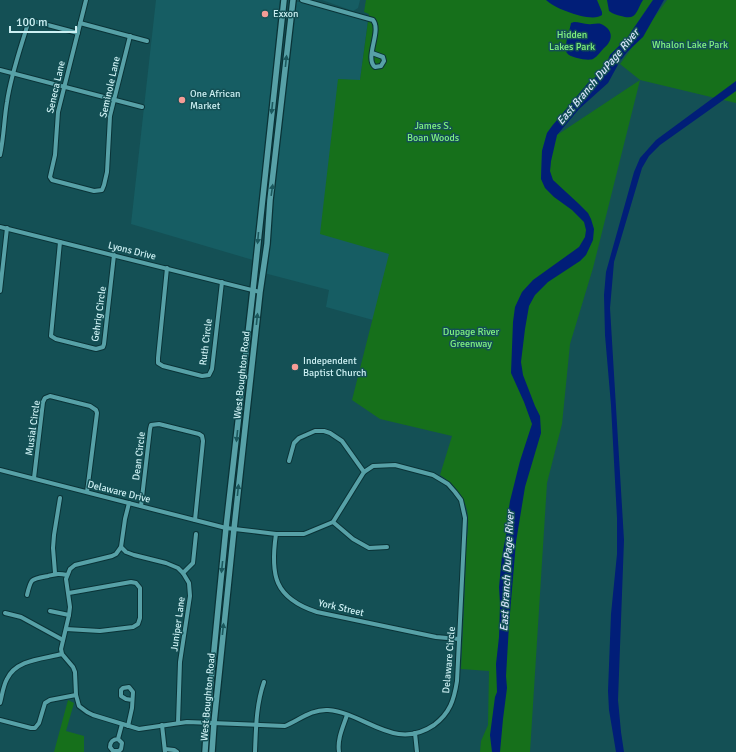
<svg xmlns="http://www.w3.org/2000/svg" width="736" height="752" font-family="Signika,sans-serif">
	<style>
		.built { fill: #165d63 }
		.green { fill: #16701b }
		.water { fill: #011e78 }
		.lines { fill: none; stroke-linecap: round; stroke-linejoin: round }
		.minor-casing { stroke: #0a3337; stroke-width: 6 }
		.secondary-casing { stroke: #0a3337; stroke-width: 8 }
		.minor { stroke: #57a1a7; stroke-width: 4 }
		.secondary { stroke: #57a1a7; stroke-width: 5.5 }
		.oneway { fill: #1b585d }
		.poi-dot { fill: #f59c96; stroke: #145055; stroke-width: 1.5 }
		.labels { text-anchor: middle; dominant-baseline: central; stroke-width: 3; stroke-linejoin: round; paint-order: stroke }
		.poi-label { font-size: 10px; fill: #cdf0f3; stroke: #145055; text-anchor: start }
		.park-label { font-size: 10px; fill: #81f280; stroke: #145055 }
		.street-label { font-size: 10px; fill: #cdf0f3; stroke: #145055 }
		.water-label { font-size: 11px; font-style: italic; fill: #d6e3fb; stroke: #145055 }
	</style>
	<rect width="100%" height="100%" fill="#145055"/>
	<!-- built -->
	<g class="built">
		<path d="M156,0H280L253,260L131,224Z"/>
		<path d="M322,0H360L358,8L353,11Z"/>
		<path d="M297,2H301L368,20L360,81L338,79L390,254L373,320L326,307L329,290L264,273L271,224L294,8L295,4Z"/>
	</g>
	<!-- green -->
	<g class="green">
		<path d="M366,0H653L627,38L610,55L608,60L598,75L588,83L547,133L542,151L541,179L550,171L551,161L557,135L640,80L620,64L667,0H736V103L640,80L593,268L570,344L562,424L547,483L530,752H480L481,741L488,725L489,671L461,669C463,630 465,592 466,553C466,539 470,524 467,510C463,495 453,483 440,475L452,436L380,419L352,400L389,254L320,234L338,79L360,80L369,14L364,12Z"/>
		<path d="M68,700L74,703L66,731L84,736V752H54Z"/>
	</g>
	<!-- water -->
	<g class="water">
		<path d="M546,0H597L602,12V15C592,23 555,9 546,0Z"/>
		<path d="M607,0H643C636,11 637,21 621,16C617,15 613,14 609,11Z"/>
		<path d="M653,0H664L643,37L627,52L620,61L608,83L579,109L557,135L551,161L550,171L553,180L579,204L588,213L591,219L594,229L593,240L586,255L580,261L548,282L535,295L529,306L525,329L521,362L523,375L535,406L540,416L541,433L525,487L516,542L509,625L506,676L507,688L503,719L500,752H492L490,735L495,697L497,692L496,664L499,637L500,604L499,587L502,556L509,520L508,514L510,501L520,461L532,424L524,402L511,373L513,322L515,307L522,292L533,280L579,247L585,237L586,230L584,222L572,210L554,197L545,188L541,179L542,151L547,133L552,126L588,83L598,75L608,60L610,55L627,38Z"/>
		<path d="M574,22C580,22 585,25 592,24C595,24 598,23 601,24C613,29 614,40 604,48C601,51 598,56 593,59C589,61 570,58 567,53C563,48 570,30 571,23Z"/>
		<path d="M736,81V91L660,145L649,156L642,168L614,262L610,308L624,540L618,700L621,732L624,752H616L609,710L608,691L611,614L617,554V518L611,405L605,335L604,295L606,272L634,172L640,158L656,140Z"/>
	</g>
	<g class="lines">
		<defs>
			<g id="minor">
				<path d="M86,0L58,112L55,155L50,177L52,180L94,191L102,190L104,185L107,172L110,116L130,36"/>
				<path d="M302,0L373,20C382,31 364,58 375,67L381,66L384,61L383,57L372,53"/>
				<path d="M80,23L147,41"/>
				<path d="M0,70L142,107"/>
				<path d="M0,155C4,137 4,119 7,102C11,74 21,47 29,20L78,33"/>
				<path d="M0,227L260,292"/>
				<path d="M60,242L51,336L56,339L96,349L103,347L104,344L114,255"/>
				<path d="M167,268L158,358V363L163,366L202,376L209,375L212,369L222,282"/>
				<path d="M0,291L7,228"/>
				<path d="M0,470L226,528L276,534H304L333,522L364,472"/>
				<path d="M34,478L43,402L45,398L50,396L90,406L96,410L97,413L87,492"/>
				<path d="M129,503L125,519L121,547L116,554L112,556L75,565L70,569L66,579L70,607L69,615L61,649L62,654L73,667L75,672L76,695L79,706L87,712L93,715L139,729L187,722L285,726C299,720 312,709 328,710C366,713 394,752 434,725C450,713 454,700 457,681L465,518L461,500L455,492L448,484L433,475L395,465L373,466L364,472L342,441L330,433L324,431H315L299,438L294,443L289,461"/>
				<path d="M141,506L150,429L151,425L159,424L199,434L202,436L203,441L195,520"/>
				<path d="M333,522L353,539L369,548L387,547"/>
				<path d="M276,534C270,575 274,598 317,612L436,637L459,639"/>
				<path d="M121,547L126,552L134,555L166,563L178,568L183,573L189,583L190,596L180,662L178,723"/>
				<path d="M55,573L53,548L54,535L60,498"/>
				<path d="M183,573L193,563L196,534"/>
				<path d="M27,595C31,578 31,579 48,576C56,574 58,573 67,575"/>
				<path d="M50,611L69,615"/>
				<path d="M5,613L21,617L63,640"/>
				<path d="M66,629L100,631L133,627L138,624L140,618V588L136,583L131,582L69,593"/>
				<path d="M0,703C2,696 3,686 7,679C16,659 44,659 62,654"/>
				<path d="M0,720L31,728H35L39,723L45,703L50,700L76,695"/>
				<path d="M162,725L165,752"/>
				<path d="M128,726L132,708L133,692L129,687L123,688L121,690V696L126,699L132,700"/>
				<path d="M415,733L417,752"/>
				<path d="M118,739L122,743L121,749L119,751H113L110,747C110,742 113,739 118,739L122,724"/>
				<path d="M165,749L174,750L177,752"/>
				<path d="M255,752C256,728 256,705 264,682"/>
				<path d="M339,752C337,739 343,727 347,715"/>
			</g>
			<g id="secondary">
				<path d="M205,752L207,722L226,528L253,290L284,0"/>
				<path d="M212,752L214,723L234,529L260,292L267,244L270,200L293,0"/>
			</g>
		</defs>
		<!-- minor casing -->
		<use href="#minor" class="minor-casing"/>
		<!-- secondary casing -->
		<use href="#secondary" class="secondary-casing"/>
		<!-- minor -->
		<use href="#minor" class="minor"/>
		<!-- secondary -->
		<use href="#secondary" class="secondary"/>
	</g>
	<!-- one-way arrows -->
	<defs><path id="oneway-solid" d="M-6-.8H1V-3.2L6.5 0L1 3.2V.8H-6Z"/></defs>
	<g class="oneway">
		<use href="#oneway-solid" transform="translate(286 61) rotate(-84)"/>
		<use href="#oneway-solid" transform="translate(272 108) rotate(96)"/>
		<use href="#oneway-solid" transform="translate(272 190) rotate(-82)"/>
		<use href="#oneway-solid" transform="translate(258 238) rotate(95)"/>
		<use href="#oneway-solid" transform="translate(257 319) rotate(-84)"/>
		<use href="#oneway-solid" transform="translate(237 436) rotate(96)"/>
		<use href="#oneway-solid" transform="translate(238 490) rotate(-84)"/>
		<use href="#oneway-solid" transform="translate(222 567) rotate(96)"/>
		<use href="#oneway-solid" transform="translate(223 629) rotate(-84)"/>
	</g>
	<!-- markers -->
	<g class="poi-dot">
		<circle cx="265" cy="14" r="4"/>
		<circle cx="182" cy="100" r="4"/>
		<circle cx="295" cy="367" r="4"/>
	</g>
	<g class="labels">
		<!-- poi labels -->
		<g class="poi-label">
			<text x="273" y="14">Exxon</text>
			<text x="190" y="94">One African<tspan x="190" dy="12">Market</tspan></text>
			<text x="303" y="361">Independent<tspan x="303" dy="12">Baptist Church</tspan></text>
		</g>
		<!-- park labels -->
		<g class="park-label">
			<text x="572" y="35">Hidden<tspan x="572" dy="12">Lakes Park</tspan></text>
			<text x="690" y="45">Whalon Lake Park</text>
			<text x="433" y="126">James S.<tspan x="433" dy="12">Boan Woods</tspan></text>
			<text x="471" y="332">Dupage River<tspan x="471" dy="12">Greenway</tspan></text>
		</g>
		<!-- street labels -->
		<g class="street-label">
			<text transform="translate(56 87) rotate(-77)">Seneca Lane</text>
			<text transform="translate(110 87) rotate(-77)">Seminole Lane</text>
			<text transform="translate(132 251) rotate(14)">Lyons Drive</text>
			<text transform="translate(99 314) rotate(-82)">Gehrig Circle</text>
			<text transform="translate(206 342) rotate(-83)">Ruth Circle</text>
			<text transform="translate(242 375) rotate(-84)">West Boughton Road</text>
			<text transform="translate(33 428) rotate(-82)">Musial Circle</text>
			<text transform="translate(139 456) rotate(-83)">Dean Circle</text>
			<text transform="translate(119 492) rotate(14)">Delaware Drive</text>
			<text transform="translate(341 608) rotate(13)">York Street</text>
			<text transform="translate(178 624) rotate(-82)">Juniper Lane</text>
			<text transform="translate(449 660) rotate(-85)">Delaware Circle</text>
			<text transform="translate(208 697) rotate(-85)">West Boughton Road</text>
		</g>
		<!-- water labels -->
		<g class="water-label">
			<text transform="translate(598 77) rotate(-50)">East Branch DuPage River</text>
			<text transform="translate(507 571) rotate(-87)">East Branch DuPage River</text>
		</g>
	</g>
	<!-- scale -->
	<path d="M10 26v6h66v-6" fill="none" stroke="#cdf0f3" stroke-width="2"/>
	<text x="16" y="26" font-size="12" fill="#cdf0f3" stroke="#145055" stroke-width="3" paint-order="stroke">100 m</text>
</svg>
